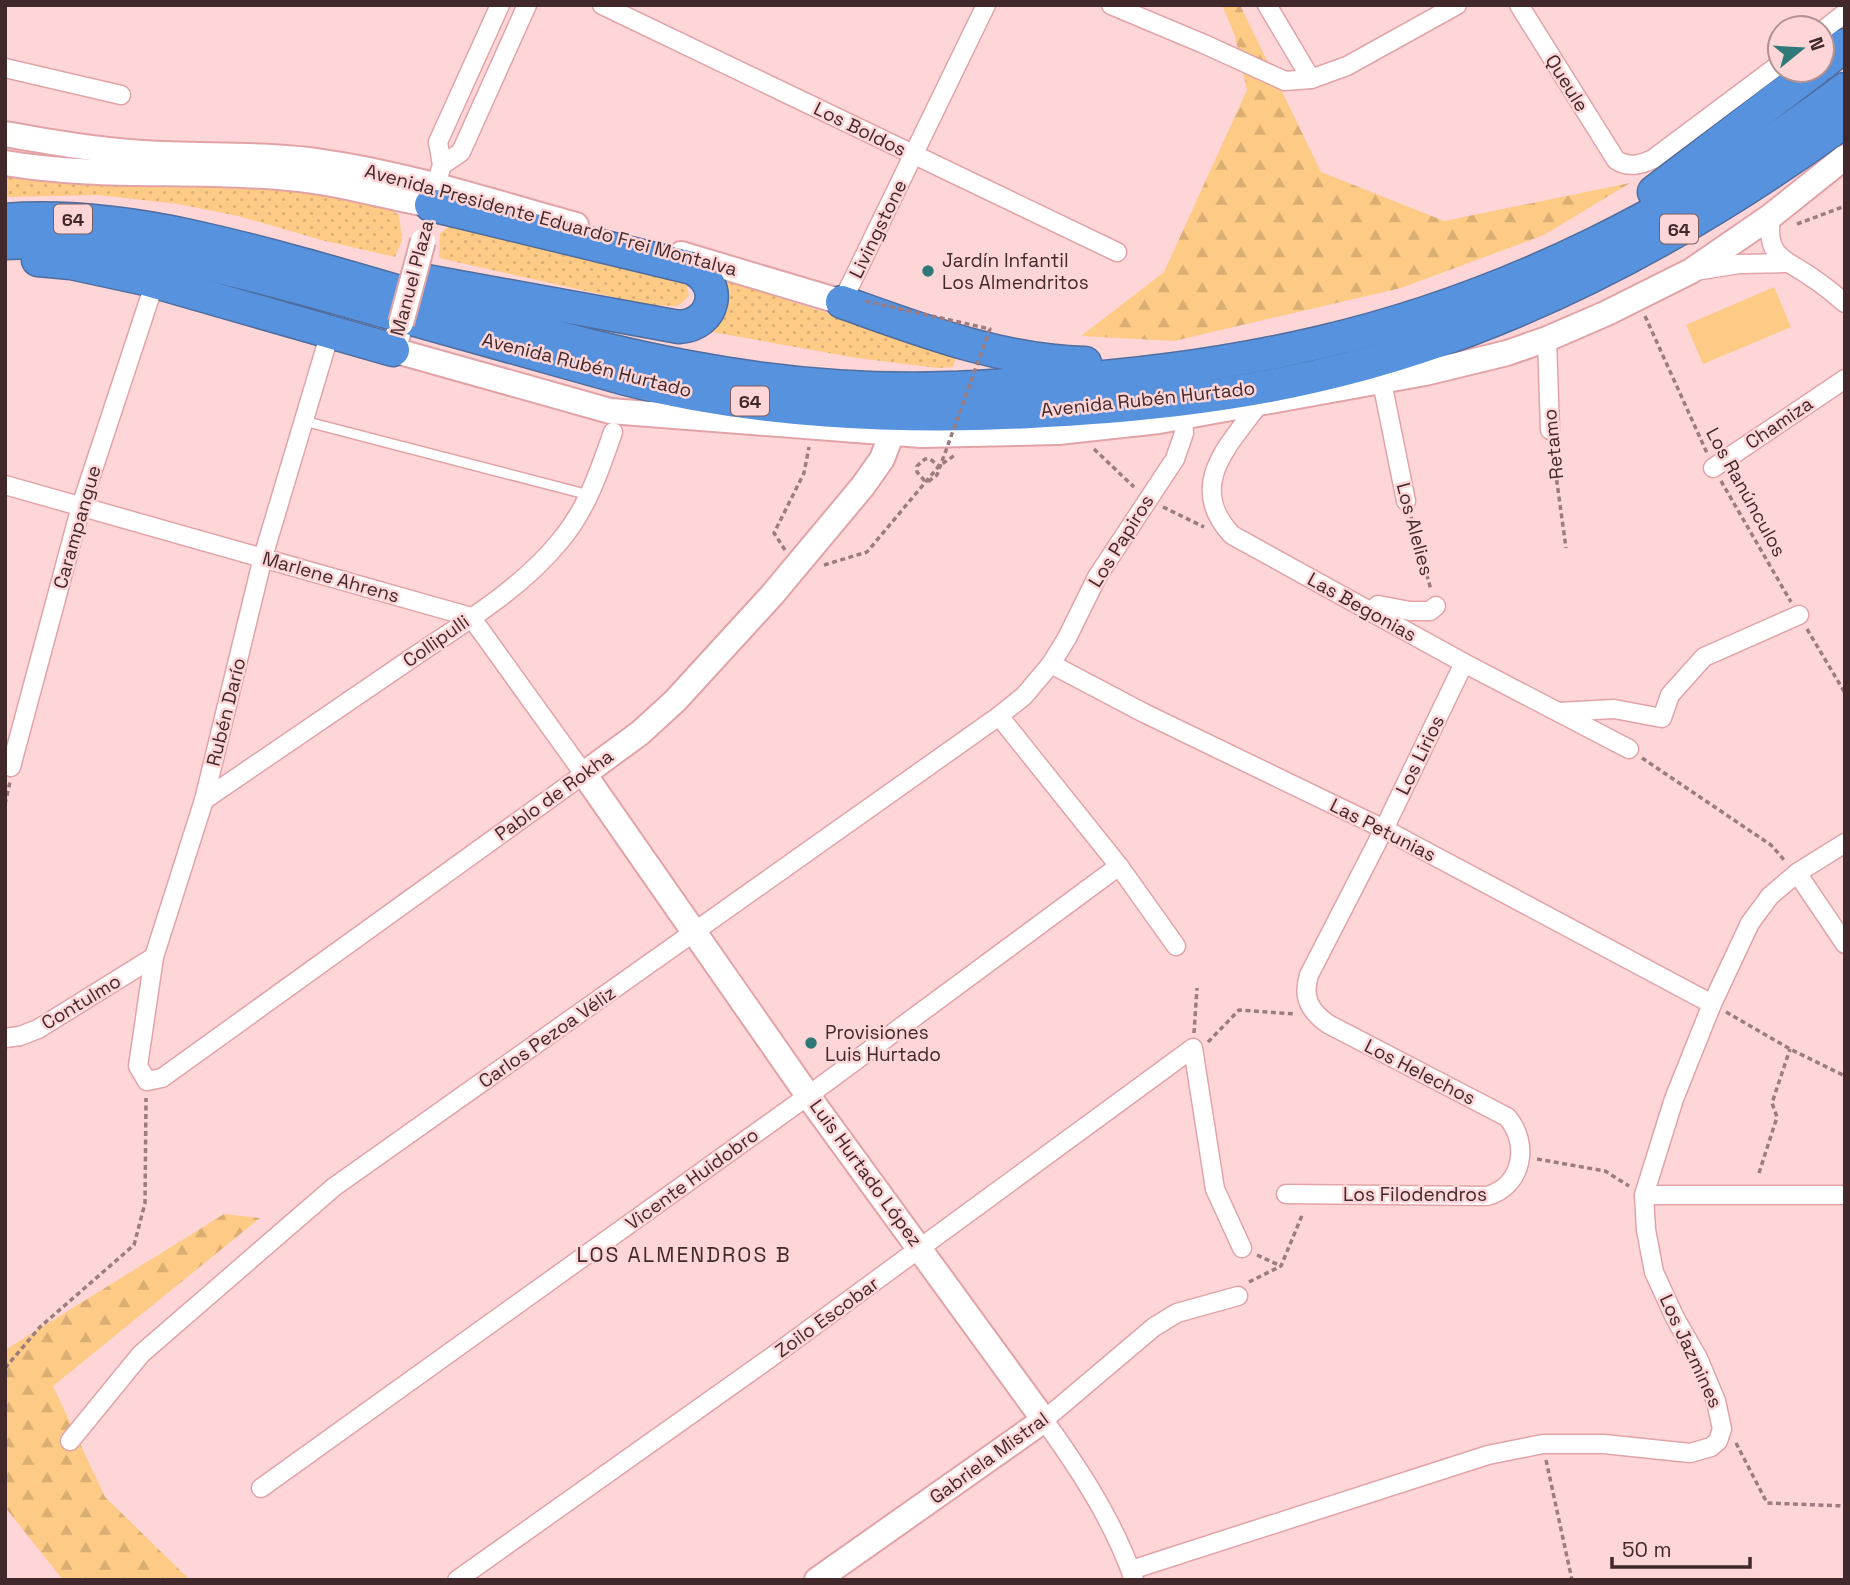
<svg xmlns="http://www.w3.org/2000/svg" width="1850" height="1585" font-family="'Space Grotesk',sans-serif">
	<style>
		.grass { fill: url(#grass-dots) }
		.forest { fill: url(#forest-firs) }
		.garden { fill: #fdcb85 }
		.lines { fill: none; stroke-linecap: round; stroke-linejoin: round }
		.lane-casing { stroke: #e2a3a7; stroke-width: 12 }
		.street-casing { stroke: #e2a3a7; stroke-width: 21 }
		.secondary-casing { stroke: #e2a3a7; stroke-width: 28 }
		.highway-casing { stroke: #4f6d9e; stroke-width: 35 }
		.path { stroke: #9c7c7e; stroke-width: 3.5; stroke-dasharray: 5 3.5; stroke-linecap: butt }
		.lane { stroke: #fff; stroke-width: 9 }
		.street { stroke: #fff; stroke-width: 18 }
		.secondary { stroke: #fff; stroke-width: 24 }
		.highway { stroke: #5692dd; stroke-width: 32 }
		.secondary-bridge-casing { stroke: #e2a3a7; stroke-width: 28; stroke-linecap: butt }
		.path-bridge { stroke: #9c7c7e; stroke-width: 3.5; stroke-dasharray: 5 3.5; stroke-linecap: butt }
		.secondary-bridge { stroke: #fff; stroke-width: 24 }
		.poi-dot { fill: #2f7978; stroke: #ffd6d8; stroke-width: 2.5 }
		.labels { text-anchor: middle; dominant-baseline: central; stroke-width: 5; stroke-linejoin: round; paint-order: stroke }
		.shield { fill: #ffd6d8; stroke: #7a5c5e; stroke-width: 2 }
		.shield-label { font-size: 18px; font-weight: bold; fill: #41282a }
		.street-label { font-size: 19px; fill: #41282a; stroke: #ffd6d8 }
		.poi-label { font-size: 19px; fill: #41282a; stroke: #ffd6d8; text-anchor: start }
		.neighbourhood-label { font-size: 21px; letter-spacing: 2px; fill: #41282a; stroke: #ffd6d8 }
	</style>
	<defs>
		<pattern id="grass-dots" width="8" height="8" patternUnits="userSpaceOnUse" patternTransform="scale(1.75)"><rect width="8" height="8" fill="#fdcb85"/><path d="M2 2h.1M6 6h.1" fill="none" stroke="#daae73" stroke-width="1.8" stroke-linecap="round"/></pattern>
		<pattern id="forest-firs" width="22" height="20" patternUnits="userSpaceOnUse" patternTransform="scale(1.75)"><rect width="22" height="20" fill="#fdcb85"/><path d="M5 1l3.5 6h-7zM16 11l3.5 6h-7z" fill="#daae73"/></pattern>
	</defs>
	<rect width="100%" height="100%" fill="#ffd6d8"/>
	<!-- grass -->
	<g class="grass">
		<path d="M5,177C114,190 225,178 333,196C357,200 379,202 399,215L402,240L395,257L325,241L238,216L178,204L98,195L5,197Z"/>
		<path d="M455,221L686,283L689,296L678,306L648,305L439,258L440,234Z"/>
		<path d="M720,279L957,354L953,367L938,368L857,358L701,330Z"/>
	</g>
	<!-- forest -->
	<g class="forest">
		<path d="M1222,5H1240L1321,172L1444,221L1630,183L1544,235L1401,288L1174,341L1081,336L1164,272L1247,90L1235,36Z"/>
		<path d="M224,1214L260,1218L53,1386L105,1497L190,1580H63L5,1507V1350Z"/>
	</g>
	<!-- garden -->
	<path class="garden" d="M1774,287L1791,327L1703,364L1686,325Z"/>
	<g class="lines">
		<defs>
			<path id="lane" d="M304,421L589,495"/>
			<g id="street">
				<path d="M602,5L1117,252"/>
				<path d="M1111,5L1204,44L1285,81L1311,79L1347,66L1457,5"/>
				<path d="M1267,5L1311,79"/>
				<path d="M1519,5L1616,160C1629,168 1640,165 1653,159L1780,64"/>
				<path d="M1822,31L1845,13"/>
				<path d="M5,68L121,95"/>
				<path d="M442,165L461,152L527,5"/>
				<path d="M435,187L442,165L438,142L500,5"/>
				<path d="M1771,216C1765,260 1786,258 1814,279C1825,286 1835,295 1845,303"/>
				<path d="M1695,271L1739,264L1786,263"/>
				<path d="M842,302L986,5"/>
				<path d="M1547,339L1550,430"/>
				<path d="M1382,382L1406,501"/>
				<path d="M1259,404C1228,446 1186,486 1232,535L1464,663L1629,749"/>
				<path d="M1713,468L1845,379"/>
				<path d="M5,485L471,617L584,774L162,1078L147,1081L138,1066L154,957L204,800L263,557L327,343"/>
				<path d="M1371,612L1378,605L1410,611H1430L1436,606"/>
				<path d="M1051,664L1144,713L1384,829L1712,1004"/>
				<path d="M1559,712L1614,709L1662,718L1670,695L1704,657L1799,615"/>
				<path d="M999,716L1119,866L1176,946"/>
				<path d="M11,767L81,506L152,291"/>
				<path d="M204,800C274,752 344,704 415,656C465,622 521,589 560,541C587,509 599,472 613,432"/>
				<path d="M1797,873L1845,944"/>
				<path d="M5,1038L20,1036L38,1029L154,957"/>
				<path d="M1286,1194L1487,1196C1523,1186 1530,1143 1507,1117L1328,1024C1310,1011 1302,998 1309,975L1384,829L1464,663"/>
				<path d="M1644,1195H1845"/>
				<path d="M70,1441L141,1354L334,1187L999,716L1024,696L1051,664L1067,638L1097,577L1175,459L1184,433L1183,417"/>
				<path d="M261,1488L809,1095L1119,866"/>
				<path d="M1131,1570L1488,1455L1543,1444H1604L1690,1453L1711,1447L1718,1441L1722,1429L1716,1401L1698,1358L1675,1318L1654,1272L1646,1230L1644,1195L1674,1099L1712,1004L1750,923L1770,896L1797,873L1845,843"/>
				<path d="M457,1580L770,1358L1193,1048L1215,1189L1242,1248"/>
				<path d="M1134,1580C1114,1522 1080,1470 1044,1420L1154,1327L1177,1313L1238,1296"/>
			</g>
			<g id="secondary">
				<path d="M5,134C50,142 96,150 142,153C202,157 263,153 323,162C408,174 492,202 576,225"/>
				<path d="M5,163C99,179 194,169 289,178C337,182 383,196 431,205"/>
				<path d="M681,254L842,302"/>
				<path d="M398,334L393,350L610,411L921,435L1058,432L1159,421L1425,373L1507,353L1547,339L1607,313L1691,271L1771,216L1845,157"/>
				<path d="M817,1580L1044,1420L816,1107L584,774L640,733L675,701L772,595L863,486L882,459L892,433"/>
			</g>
			<g id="highway">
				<path d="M1822,64L1845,45"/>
				<path d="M1654,192L1814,70"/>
				<path d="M5,220C68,215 129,223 190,236C358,273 520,336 688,367C773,383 863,391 949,388C984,387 1019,384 1054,381C1144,375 1234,363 1322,342C1510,298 1691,206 1845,89"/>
				<path d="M5,243C120,237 228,268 337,298C434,325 530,353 626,379C752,412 900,419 1030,412C1126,407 1223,398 1317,376C1509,332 1687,236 1845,121"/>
				<path d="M38,260L71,263L145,279L393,350"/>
				<path d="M421,280L679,327C715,325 724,284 692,268L431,205"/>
				<path d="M842,302C921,330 1000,361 1085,363"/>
			</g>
		</defs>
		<!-- lane casing -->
		<use href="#lane" class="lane-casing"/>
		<!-- street casing -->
		<use href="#street" class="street-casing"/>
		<!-- secondary casing -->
		<use href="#secondary" class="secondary-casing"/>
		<!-- highway casing -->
		<use href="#highway" class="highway-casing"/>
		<!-- path -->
		<g class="path">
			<path d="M1797,224L1845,206"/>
			<path d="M1645,316L1707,453"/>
			<path d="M1552,446L1566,548"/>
			<path d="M1094,449L1134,487"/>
			<path d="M1721,481L1791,602"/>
			<path d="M1163,507L1204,527"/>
			<path d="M1411,517L1431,590"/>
			<path d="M785,550L774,533L804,473L809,447"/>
			<path d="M824,565L867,552L939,466L955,455"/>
			<path d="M1807,629L1845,693"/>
			<path d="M1642,758L1771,845L1786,862"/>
			<path d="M5,804L10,782"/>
			<path d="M1726,1012L1790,1049L1845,1076"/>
			<path d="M1194,1033L1197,988"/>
			<path d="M1208,1042L1239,1010L1295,1014"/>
			<path d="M1537,1159L1605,1171L1629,1186"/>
			<path d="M1759,1173L1777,1117L1772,1103L1790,1049"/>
			<path d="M1257,1255L1281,1266"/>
			<path d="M1249,1282L1281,1266L1303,1213"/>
			<path d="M5,1368L40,1327L134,1245L145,1203L146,1098"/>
			<path d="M1736,1443L1767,1503L1845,1506"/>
			<path d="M1844,1445L1845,1444"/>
			<path d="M1546,1460L1572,1580"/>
		</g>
		<!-- lane -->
		<use href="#lane" class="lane"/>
		<!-- street -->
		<use href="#street" class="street"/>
		<!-- secondary -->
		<use href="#secondary" class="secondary"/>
		<!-- highway -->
		<use href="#highway" class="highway"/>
		<defs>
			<path id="secondary-bridge" d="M401,323L423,241"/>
		</defs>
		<!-- secondary-bridge casing -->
		<use href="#secondary-bridge" class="secondary-bridge-casing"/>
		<!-- path-bridge -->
		<path class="path-bridge" d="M865,301L990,329L937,475L929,481L924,480L917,472V466L925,459H930L939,466"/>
		<!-- secondary-bridge -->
		<use href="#secondary-bridge" class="secondary-bridge"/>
	</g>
	<!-- markers -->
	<g class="poi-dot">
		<circle cx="928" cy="271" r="7"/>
		<circle cx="811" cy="1043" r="7"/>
	</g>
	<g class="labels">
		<!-- shield labels -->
		<g class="shield">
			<rect x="54" y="204.5" width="38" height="29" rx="5"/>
			<rect x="1660" y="214.5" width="38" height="29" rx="5"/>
			<rect x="731" y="386.5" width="38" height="29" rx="5"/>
		</g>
		<g class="shield-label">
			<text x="73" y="219">64</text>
			<text x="1679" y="229">64</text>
			<text x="750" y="401">64</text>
		</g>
		<!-- street labels -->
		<g class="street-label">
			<text transform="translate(1567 83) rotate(58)">Queule</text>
			<text transform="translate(860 129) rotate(26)">Los Boldos</text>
			<text transform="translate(551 220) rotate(15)">Avenida Presidente Eduardo Frei Montalva</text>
			<text transform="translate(878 229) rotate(-64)">Livingstone</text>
			<text transform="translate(412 278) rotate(-75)">Manuel Plaza</text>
			<text transform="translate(587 365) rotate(14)">Avenida Rubén Hurtado</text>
			<text transform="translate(1148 399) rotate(-6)">Avenida Rubén Hurtado</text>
			<text transform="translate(1779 423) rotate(-34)">Chamiza</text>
			<text transform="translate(1553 444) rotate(-96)">Retamo</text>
			<text transform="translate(1746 492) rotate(61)">Los Ranúnculos</text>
			<text transform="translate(77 527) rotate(-74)">Carampangue</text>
			<text transform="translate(1415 529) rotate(75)">Los Alelies</text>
			<text transform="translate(1121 541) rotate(-58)">Los Papiros</text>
			<text transform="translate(331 577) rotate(16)">Marlene Ahrens</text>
			<text transform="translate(1362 607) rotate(29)">Las Begonias</text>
			<text transform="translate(436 641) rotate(-35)">Collipulli</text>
			<text transform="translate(226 712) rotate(-76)">Rubén Darío</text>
			<text transform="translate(1420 755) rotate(-64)">Los Lirios</text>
			<text transform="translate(554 795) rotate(-36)">Pablo de Rokha</text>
			<text transform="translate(1383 830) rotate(27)">Las Petunias</text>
			<text transform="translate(81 1002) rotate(-31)">Contulmo</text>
			<text transform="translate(547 1037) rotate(-35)">Carlos Pezoa Véliz</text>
			<text transform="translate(1420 1072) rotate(27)">Los Helechos</text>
			<text transform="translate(866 1173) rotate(54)">Luis Hurtado López</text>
			<text transform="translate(692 1179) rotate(-36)">Vicente Huidobro</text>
			<text x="1415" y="1194">Los Filodendros</text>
			<text transform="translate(827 1317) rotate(-36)">Zoilo Escobar</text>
			<text transform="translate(1691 1351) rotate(65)">Los Jazmines</text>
			<text transform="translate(989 1458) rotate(-36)">Gabriela Mistral</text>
		</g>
		<!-- poi labels -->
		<g class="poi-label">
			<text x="942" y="260">Jardín Infantil<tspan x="942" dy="22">Los Almendritos</tspan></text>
			<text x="825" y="1032">Provisiones<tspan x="825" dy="22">Luis Hurtado</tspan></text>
		</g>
		<!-- neighbourhood labels -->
		<g class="neighbourhood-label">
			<text x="684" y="1254">LOS ALMENDROS B</text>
		</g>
	</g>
	<!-- border -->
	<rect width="1850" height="1585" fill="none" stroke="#41282a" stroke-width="14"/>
	<!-- north arrow -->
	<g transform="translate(1801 49) rotate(72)"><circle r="33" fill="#ffd6d8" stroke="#b39092" stroke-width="2"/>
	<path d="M0-5L12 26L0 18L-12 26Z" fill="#2f7978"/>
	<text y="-10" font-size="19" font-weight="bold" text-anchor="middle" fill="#41282a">N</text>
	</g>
	<!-- scale -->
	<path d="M1612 1557v10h138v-10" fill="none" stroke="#41282a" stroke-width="3.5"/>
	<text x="1622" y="1557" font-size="21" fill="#41282a" stroke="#ffd6d8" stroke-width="5" paint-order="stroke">50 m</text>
</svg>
